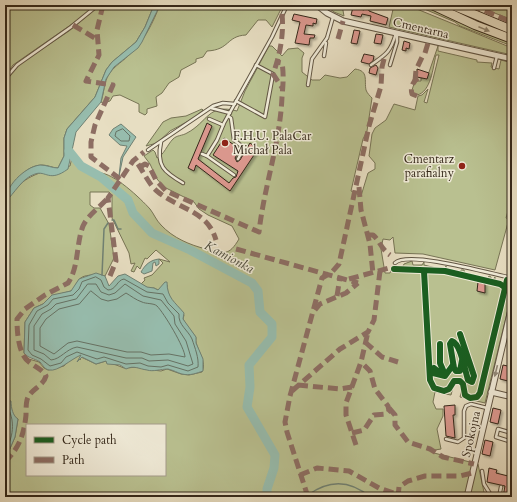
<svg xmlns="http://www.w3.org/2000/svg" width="517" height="502" font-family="Cardo,serif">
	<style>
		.green { fill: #b9c090; stroke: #777455; fill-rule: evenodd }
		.water { fill: #97bdae; stroke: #708173 }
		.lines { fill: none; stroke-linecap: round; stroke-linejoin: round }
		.shore { stroke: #667264; stroke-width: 1 }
		.stream { stroke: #708173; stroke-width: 1.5 }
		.river { stroke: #97bdae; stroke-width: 9 }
		.building { fill: #da978d; stroke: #35281a; filter: url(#shadow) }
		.lane-casing { stroke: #625644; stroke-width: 4.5 }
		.street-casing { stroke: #625644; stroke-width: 7 }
		.primary-casing { stroke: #35281a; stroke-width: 10 }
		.lane { stroke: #efead7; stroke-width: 2.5 }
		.street { stroke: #efead7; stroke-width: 5 }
		.primary { stroke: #e7dec2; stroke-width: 8 }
		.quiet { stroke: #8d6e63; stroke-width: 5; stroke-dasharray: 10 5; stroke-linecap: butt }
		.cycleway-casing { stroke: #efead7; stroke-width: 8 }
		.cycleway { stroke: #1b5e20; stroke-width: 6 }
		.oneway { fill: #8e836e }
		.oneway2 { fill: #928978 }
		.poi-dot { fill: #8f2418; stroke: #efead7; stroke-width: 1.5 }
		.labels { text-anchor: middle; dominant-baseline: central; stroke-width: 3; stroke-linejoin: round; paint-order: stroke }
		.street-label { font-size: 12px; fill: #35281a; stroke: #efead7 }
		.poi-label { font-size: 12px; fill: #35281a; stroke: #efead7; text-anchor: start }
		.water-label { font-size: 13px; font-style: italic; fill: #4e4d3f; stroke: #efead7 }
	</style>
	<defs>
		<filter id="shadow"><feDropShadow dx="2" dy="2" stdDeviation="1" flood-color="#0004"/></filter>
	</defs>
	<rect width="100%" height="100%" fill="#e7dec2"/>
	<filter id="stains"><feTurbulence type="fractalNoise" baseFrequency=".005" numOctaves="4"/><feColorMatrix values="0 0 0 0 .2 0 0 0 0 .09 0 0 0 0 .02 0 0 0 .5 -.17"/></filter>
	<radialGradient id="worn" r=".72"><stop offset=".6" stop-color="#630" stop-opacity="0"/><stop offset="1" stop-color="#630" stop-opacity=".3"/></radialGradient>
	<!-- green -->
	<g class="green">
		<path d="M5,5H96L85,15L13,65L5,76Z"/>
		<path d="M100,5H154L145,27L136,42L112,62L106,70L95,97L67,129L64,138V156L58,168C53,168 48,165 42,165C22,166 17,184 5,195V81L15,67L69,31Z"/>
		<path d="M160,5H283L272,27L266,20H258L246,35C226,36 230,50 207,51L203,57L196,59V62L181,70L179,77L169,83L162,93L156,97L157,106L147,109V113L145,115L139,112V104L120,95L113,96L110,101L103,103L101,102C104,93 104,82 109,74C115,65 124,61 131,53C145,40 153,22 160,5Z"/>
		<path d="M325,5H342L344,16L334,12Z"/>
		<path d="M394,5H407L512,48V55L389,27Z"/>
		<path d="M415,5H424L512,42V46L460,26L455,22Z"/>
		<path d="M475,5H512V20Z"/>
		<path d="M269,46H272L282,56L288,49L298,48L304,53L302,58V72L312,80H320L325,75L340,78L347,77L355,69C369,71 364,80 366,90C367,93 370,96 372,98L367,131L363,139L351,191L361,196L368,173L375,169V163L369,156L372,134L375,128L386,120L394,104L415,110L418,96L422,95L428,89L424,102L427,103L439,55H436C433,67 431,92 417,95L414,94L412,90L415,81H421V78H427L438,46V51L477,60V62L492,63L491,67L499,69L501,60L512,63V197L506,218L509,219L495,270L423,254L395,253L393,237L390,240L383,239L381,249L385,273H390L391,270H401L404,264L412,261L413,265H422L424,262V265L444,270L446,266L447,270L460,273L461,270H464L465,274L487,279L489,276L491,277V280H493L495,277V281L505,283L506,280L512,281V293L485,403L460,397L463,385L454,383L451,395L435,392L433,402L436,409H443V416L437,429L441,449L435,450L434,453L478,464L485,497H5V454L8,453L15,437L18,419L14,417L5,400V202C10,197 13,192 17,187C32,172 50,170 70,166L72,157L90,174L96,176V179L99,173C113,172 141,199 150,209C154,214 156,220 161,225C173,238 190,245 206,249C224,254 229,256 239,239L232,226L208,215L199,209L194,202L164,187L157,179L150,164L144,156L153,150L155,152L157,158C164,155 167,145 173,139C177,135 182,136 187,133C208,122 208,103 237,111L245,91ZM90,192H109L112,195V218L129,253L131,264L135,263L131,271L134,272L137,266L140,269L145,258L147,259L156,250L170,262L159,259L163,263L152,275L144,278L145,280L141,284L148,288H154L158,290L167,285C166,299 178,305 184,315L183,319C186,325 191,331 195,336C197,339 195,339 196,342C198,352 207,362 202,372L189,375L181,374L167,369L161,371L144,369L140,367L124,368L106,361L96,364L81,357L80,360L81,354L68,361L64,366L48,370L44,368L39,362L29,359L24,353L25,322L34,308L43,304L52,296L71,291C75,288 75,285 78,281C82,273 98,275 105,276L114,258L109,224L100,208H94L90,205ZM27,425H165V475H27Z"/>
		<path d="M202,109L203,110L194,118L170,131L157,143L146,146L163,122L171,118L186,116Z"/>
	</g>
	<!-- water -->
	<g class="water">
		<path d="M154,5H160L142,42L138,48L114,67L106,79L101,102L76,132L68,169C49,183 46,170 35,174C22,178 15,193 5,202C5,187 24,167 40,165C47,165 52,168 58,168L64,156V138L67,129L95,97L106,70L112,62L136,42L145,27Z"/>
		<path d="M121,124L136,137L123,157L119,176L121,158L127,146L120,145L109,135L113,129Z"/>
		<path d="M159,259V264L156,266L155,262L153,263L152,271L144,274L141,272C145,265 150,260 159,259Z"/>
		<path d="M96,273L105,276L109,286L118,276L125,274L147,287L154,288L158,290L165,282H167C167,298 175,302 184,313L183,319L196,337V343L203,359V371C197,373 190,376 182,374C178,373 173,370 168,369C161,369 153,372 147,370C139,369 134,365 126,369L120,365L107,364L106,361L96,364L82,357L77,362L81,355C71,359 58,372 49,370C44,369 43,365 40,362C34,358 29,359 24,353L25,322L34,308L43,304L52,295L71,291L79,279Z"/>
		<path d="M5,400L11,401C11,408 13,416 18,419L15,437L8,453L5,454Z"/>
	</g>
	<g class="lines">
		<!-- shore -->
		<g class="shore">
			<path d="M123,129L130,136L129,141H121L115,136L116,132Z"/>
			<path d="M96,277L101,280L104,287L108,290C116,290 117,280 124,279L147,292L163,294L168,303L179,314C178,325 188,330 192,339C195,348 199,358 198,367L188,371L168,365L161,367L148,366L140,363L126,364L104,357L97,359L77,352L66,357L61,363L50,366L41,359L32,355L28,350L29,325L37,311L48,305L53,299L73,295L79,289L82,282Z"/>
			<path d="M88,284H96L101,292L109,295L115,293L125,284L143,296L161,300L174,316L175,324L186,341L193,364L188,366L168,360L149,361L142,358H126L77,347C66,349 61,359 51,360L44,354L34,350V326L42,314L51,309L56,304L76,299Z"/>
			<path d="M91,291L101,299L108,301L117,299L126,293C131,296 136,300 142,302C146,304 154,303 157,306C164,313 185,348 185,357L169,354L151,355L141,352H127L77,341L68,343L54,354L40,346V328L46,319L59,309L79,304Z"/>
			<path d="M5,404C15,415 15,437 5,450"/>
		</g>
		<!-- stream -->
		<g class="stream">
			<path d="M112,220H114L118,229H121"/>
			<path d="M102,275L104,229L108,223"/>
			<path d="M308,495C330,479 350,480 370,497"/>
			<path d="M304,497L306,496"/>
		</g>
		<!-- river -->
		<path class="river" d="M69,151L81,166L101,177L128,200L133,213L152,233L190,250L252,283L258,291L260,312L272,324V337L249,365L250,387L247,407L275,455L274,468L267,489V497"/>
	</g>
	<!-- building -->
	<g class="building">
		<path d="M353,7L364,10V7L368,8L369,11L388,18L386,25L370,21L371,16L362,14L361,17L351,15Z"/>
		<path d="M294,14L317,19L316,24L313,23V26L306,25L304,34L315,35L314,38H310L309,45L295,43L300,22L292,20Z"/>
		<path d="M354,30L360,31L357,44L351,43Z"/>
		<path d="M376,34L383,35L381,44L374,43Z"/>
		<path d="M404,41L410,43L409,49L406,48V51L402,50Z"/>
		<path d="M364,54L374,56L373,61L369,64L361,62Z"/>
		<path d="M376,65L378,68L376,75L369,73L370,68Z"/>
		<path d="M417,69L429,73L427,79L417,77Z"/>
		<path d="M207,123L212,126L198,159L229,183L233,178L236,177L238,171L213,155L224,138L240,149L235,158L237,162L240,160L250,143L258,149L230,191L196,165L194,171L188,168Z"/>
		<path d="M478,282L485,284V293L477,291Z"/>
		<path d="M503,365L512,367L508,381L500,379Z"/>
		<path d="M455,405V415H453L455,438L446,436L444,406Z"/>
		<path d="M493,408L501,410L498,424L490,422Z"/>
		<path d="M485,440L493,442L490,456L482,454Z"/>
		<path d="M489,468L497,470L496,473L512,477V497H503L505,486L487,482Z"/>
	</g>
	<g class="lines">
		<defs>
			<g id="lane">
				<path d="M327,38L333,17"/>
				<path d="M324,56L326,43"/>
				<path d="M371,65C387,54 391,51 396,33"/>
				<path d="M390,65L397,42V33"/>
				<path d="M494,68L497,56"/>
				<path d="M5,79L17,65L71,27L98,5"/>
				<path d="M308,85L312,59L327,38"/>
				<path d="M236,101L265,117L273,74L256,65"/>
				<path d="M211,108L230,113"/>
				<path d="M228,116L231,118L234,140L244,148L238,159"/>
				<path d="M209,119L223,125"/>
				<path d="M161,142C156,166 164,172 183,183"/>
				<path d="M148,150L213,106L223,103L235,104"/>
				<path d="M202,154L207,156"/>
				<path d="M234,175L207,156L217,140L224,123L272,37L287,5"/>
				<path d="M395,263C408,250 492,274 512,278"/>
				<path d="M512,433L498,429L496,437L512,442"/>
				<path d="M446,439L458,442L464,438V411L466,406L471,404L487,408"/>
				<path d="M482,471L484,484L492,497"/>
				<path d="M499,497L501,487"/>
			</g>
			<g id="street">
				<path d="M317,5L327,13L343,21L512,59"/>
				<path d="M491,392L512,397"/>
				<path d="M467,497L512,305"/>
			</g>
			<g id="primary">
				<path d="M432,5L475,25L512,39"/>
				<path d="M452,5L512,30"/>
			</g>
		</defs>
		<!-- lane casing -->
		<use href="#lane" class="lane-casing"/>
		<!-- street casing -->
		<use href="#street" class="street-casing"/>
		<!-- primary casing -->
		<use href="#primary" class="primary-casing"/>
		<!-- lane -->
		<use href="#lane" class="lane"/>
		<!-- street -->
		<use href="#street" class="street"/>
		<!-- primary -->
		<use href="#primary" class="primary"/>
		<!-- quiet -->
		<g class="quiet">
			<path d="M103,5L97,30L99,55L86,81L113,85L95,125L91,142V157L120,179"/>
			<path d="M471,5L512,22"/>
			<path d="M282,14C284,34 280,55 273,74L283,89"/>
			<path d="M73,25L98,40"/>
			<path d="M338,39L343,21"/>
			<path d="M425,53L428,43"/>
			<path d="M415,81L416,70L424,53"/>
			<path d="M417,96L412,94C410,88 413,81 418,78"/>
			<path d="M138,164C144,173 150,186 158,192C179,209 208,211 216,240"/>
			<path d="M140,167L145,164L149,166L156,180L166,191L259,232C264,187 280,143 282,97C283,85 284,75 282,63L277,62"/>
			<path d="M359,187L361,210L370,244L373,274"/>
			<path d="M368,235H373C380,241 381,249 390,255"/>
			<path d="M236,249L358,283"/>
			<path d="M110,276L116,261L108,198L133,161L144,152"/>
			<path d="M349,279L389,268L394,269"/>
			<path d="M337,296L340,277"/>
			<path d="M315,310L320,304L346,293L358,283"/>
			<path d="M365,342L382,357L398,362"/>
			<path d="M298,385L340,389L352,387"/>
			<path d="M292,391L340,349L368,332L374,320L380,271"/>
			<path d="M389,408L395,415V425L408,442L430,449L443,457L474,464"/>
			<path d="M352,433L364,430L374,415L386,414L389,411L388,406L375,389L370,371L361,362"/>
			<path d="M356,445L346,415V403L361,362L368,332"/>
			<path d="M5,462C19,448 24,435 26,415C26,410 26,404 27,400C30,389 43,387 46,376C42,369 35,367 29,362C18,354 17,331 17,319L25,309L45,295L68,283C79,267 76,244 83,226C88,215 100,207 108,198"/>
			<path d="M300,475L317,468L349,471L379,488L405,497"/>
			<path d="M308,497L287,432L285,422L290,396L322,278L332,272L339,264L369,126L381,86L382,67L385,55"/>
			<path d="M398,497L399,487L408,481L425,476H460L472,473"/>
		</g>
		<defs>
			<g id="cycleway">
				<path d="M394,269L445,271L500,284L506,288"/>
				<path d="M424,271L430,380L434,388L444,391L449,389L454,381H460L463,384L465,395L470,398L477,397L480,393L507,280"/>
				<path d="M460,334L474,376L472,382L468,380C465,371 461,344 452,341L450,344L454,368L456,371H460L462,360"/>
				<path d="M440,344V363L443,370L439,372L434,368L433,373L445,376L453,365"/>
			</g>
		</defs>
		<!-- cycleway casing -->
		<use href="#cycleway" class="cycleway-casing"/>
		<!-- cycleway -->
		<use href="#cycleway" class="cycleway"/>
	</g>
	<!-- one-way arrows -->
	<defs><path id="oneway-solid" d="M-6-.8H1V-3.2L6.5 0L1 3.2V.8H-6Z"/></defs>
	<use class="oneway" href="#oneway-solid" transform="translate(484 29) rotate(22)"/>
	<use class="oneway2" href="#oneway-solid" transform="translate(496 371) rotate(104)"/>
	<!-- markers -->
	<g class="poi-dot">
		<circle cx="225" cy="143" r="4"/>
		<circle cx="462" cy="166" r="4"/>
	</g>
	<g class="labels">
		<!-- street labels -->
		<g class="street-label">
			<text transform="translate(421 28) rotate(13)">Cmentarna</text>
			<text transform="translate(471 434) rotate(-77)">Spokojna</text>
		</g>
		<!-- poi labels -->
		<g class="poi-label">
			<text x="233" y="136">F.H.U. PalaCar<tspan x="233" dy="14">Michał Pala</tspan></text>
			<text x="454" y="159" text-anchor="end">Cmentarz<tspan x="454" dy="14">parafialny</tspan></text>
		</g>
		<!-- water labels -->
		<g class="water-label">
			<text transform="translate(229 257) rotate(28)">Kamionka</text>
		</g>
	</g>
	<!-- margin -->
	<rect width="517" height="502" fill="none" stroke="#e7dec2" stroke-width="20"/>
	<rect x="6" y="6" width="505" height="490" fill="none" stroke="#35281a" stroke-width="2"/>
	<rect x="10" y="10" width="497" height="482" fill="none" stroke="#35281a"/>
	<!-- legend -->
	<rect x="26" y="424" width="140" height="52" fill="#efead7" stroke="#a59c8b"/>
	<rect x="34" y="437" width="20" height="6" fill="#1b5e20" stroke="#a59c8b"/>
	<text x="62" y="444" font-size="12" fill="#35281a">Cycle path</text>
	<rect x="34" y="457" width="20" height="6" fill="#8d6e63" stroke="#a59c8b"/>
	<text x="62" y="464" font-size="12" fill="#35281a">Path</text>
	<rect width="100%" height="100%" filter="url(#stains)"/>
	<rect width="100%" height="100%" fill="url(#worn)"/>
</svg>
